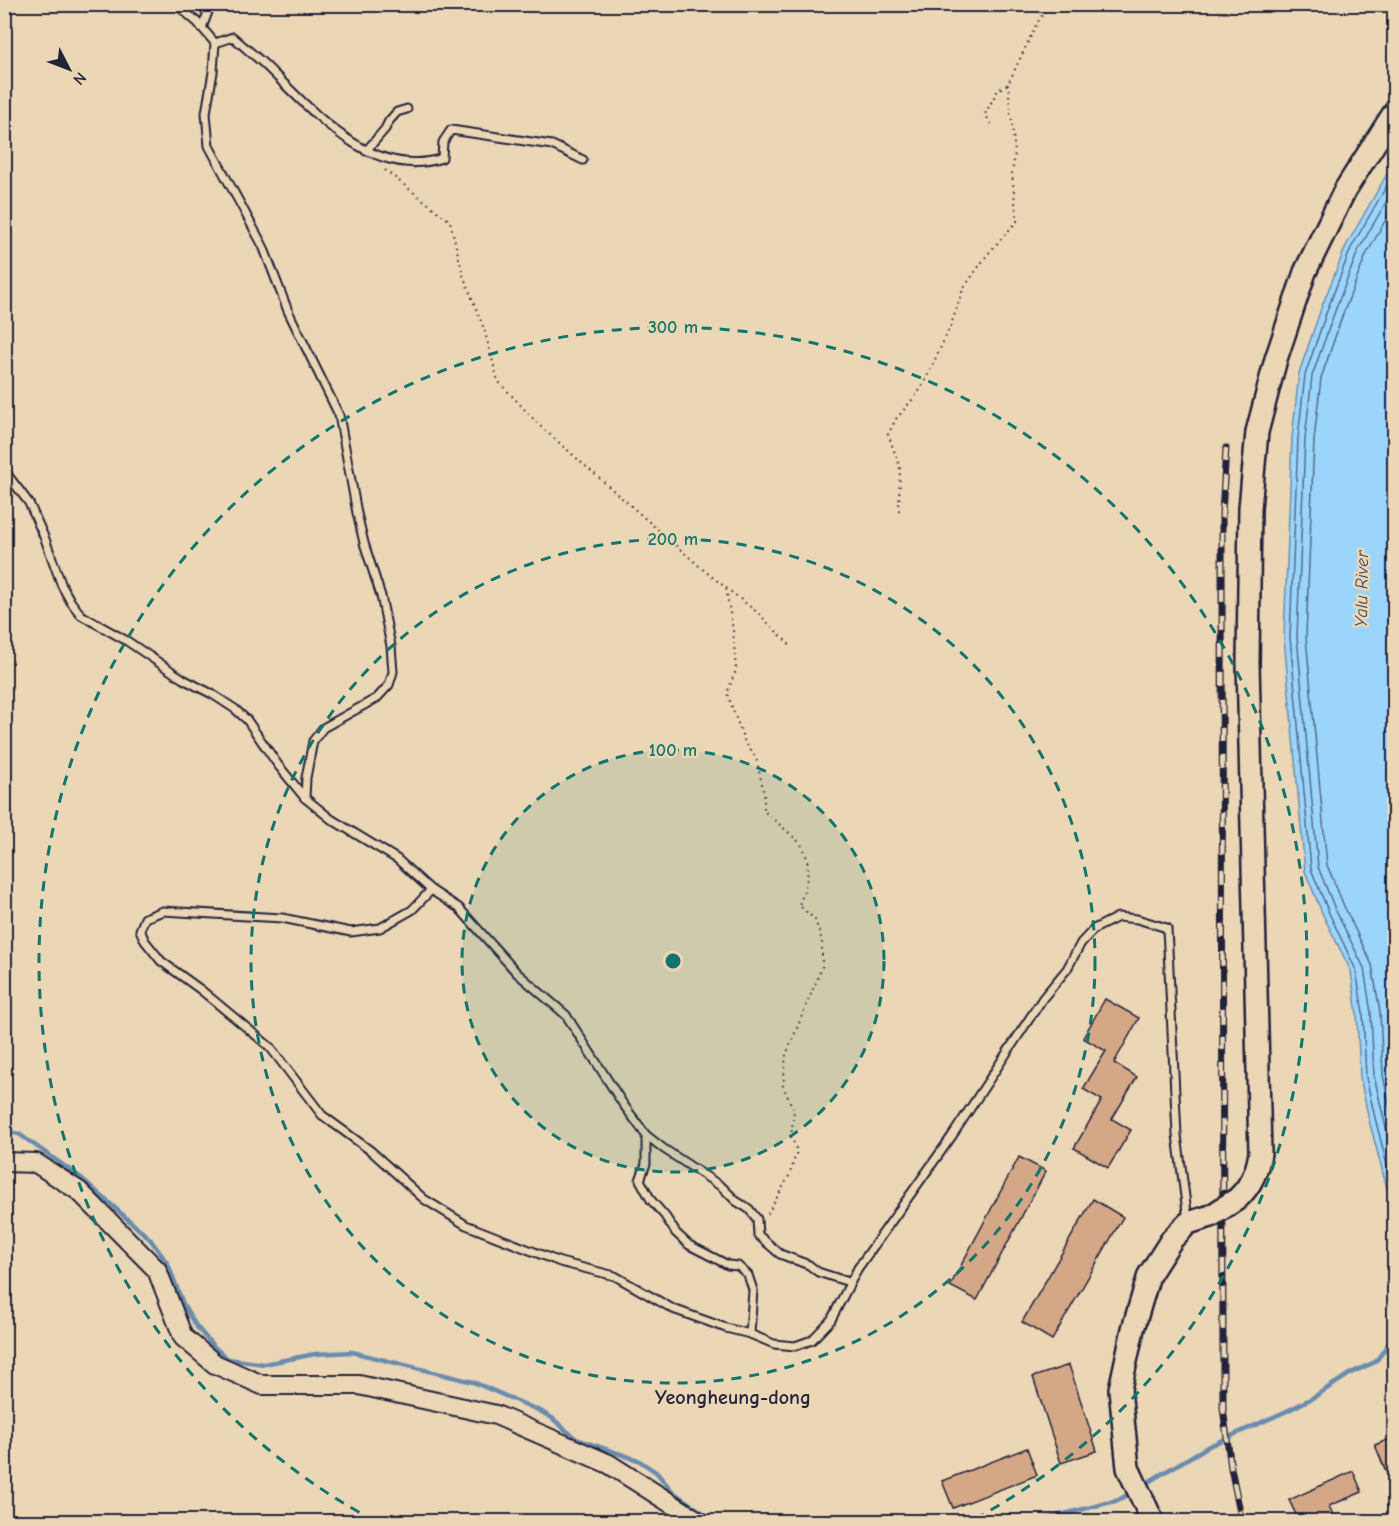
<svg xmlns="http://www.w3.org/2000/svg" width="1399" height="1526" font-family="'Comic Neue',sans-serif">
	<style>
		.water { fill: #9bd5fc; stroke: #6b8daf; stroke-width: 1.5 }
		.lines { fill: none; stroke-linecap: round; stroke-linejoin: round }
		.shore { stroke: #526a88; stroke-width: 1.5 }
		.stream { stroke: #6b8daf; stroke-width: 4.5 }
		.building { fill: #d4a786; stroke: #22223b; stroke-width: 1.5 }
		.lane-casing { stroke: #22223b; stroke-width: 11 }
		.secondary-casing { stroke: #22223b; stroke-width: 22 }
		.primary-casing { stroke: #22223b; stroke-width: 26 }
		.path { stroke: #22223b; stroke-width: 2; stroke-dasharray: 1.5 4.5; stroke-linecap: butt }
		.lane { stroke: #ebd6b5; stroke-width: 7 }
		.secondary { stroke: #ebd6b5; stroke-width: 18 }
		.primary { stroke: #ebd6b5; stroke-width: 21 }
		.rail-casing { stroke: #22223b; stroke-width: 7 }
		.rail { stroke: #ebd6b5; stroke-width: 4.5; stroke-dasharray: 14; stroke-linecap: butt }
		.primary-bridge-casing { stroke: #22223b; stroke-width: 26; stroke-linecap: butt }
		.primary-bridge { stroke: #ebd6b5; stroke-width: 21 }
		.ring { fill: none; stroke: #0f766e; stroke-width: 3; stroke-dasharray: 10 8 }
		.labels { text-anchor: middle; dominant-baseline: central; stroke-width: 5; stroke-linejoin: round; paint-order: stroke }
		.water-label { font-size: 18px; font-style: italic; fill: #3a4662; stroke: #ebd6b5 }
		.quarter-label { font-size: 20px; font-weight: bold; fill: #22223b; stroke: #ebd6b5 }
		.centre { fill: #0f766e; stroke: #ebd6b5; stroke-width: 3 }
		.ring-label { font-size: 18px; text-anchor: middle; font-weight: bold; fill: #0f766e; stroke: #ebd6b5; stroke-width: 5; stroke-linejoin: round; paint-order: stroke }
	</style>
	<rect width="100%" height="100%" fill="#ebd6b5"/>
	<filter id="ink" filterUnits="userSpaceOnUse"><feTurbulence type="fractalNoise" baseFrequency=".0167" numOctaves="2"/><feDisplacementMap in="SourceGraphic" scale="12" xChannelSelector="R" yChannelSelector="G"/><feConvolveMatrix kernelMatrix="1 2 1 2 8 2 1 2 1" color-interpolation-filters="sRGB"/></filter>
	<g filter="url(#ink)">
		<!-- water -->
		<path class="water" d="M1394,162V1215L1369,1120L1360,1077L1357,1014L1351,971L1323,915L1305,871L1284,638L1292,438L1299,373L1322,306L1346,246Z"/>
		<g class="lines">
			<!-- shore -->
			<g class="shore">
				<path d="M1394,173L1351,248L1328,308L1305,375L1298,438L1290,637L1311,869L1329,913L1356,970L1363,1013L1366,1077L1375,1118L1394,1192"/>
				<path d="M1394,188L1358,251L1335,311L1312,376L1305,439L1297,637L1318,867L1335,909L1364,968L1371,1013L1374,1076L1394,1163"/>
				<path d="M1394,205L1366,255L1343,314L1321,378L1314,440L1306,637L1327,865L1344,906L1372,965L1380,1012L1383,1075L1394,1128"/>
			</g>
			<!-- stream -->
			<g class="stream">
				<path d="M4,1131L19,1134L80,1177L150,1239L168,1264L183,1304L196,1326L214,1347L228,1359L264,1364L315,1354L352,1352L473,1382L540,1411L552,1418L576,1439L638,1460L656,1472L673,1492L716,1522"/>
				<path d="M1143,1485L1209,1446L1289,1410L1314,1397L1351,1373L1375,1362L1389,1344L1394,1331"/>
				<path d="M1033,1522L1119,1500L1133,1491"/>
			</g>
		</g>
		<!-- building -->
		<g class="building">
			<path d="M1105,999L1139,1018L1114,1063L1137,1077L1112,1119L1131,1130L1108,1168L1074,1148L1102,1100L1083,1089L1106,1051L1083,1038Z"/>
			<path d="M1019,1157L1046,1171L977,1300L950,1286Z"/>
			<path d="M1093,1199L1123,1217L1052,1340L1022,1322Z"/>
			<path d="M1069,1365L1097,1451L1061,1463L1033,1377Z"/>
			<path d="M1392,1438L1395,1445L1394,1491L1375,1445Z"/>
			<path d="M1027,1448L1037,1475L953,1508L942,1481Z"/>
			<path d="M1353,1471L1362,1492L1329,1506L1336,1521H1299L1289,1500Z"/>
		</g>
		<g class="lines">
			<defs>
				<g id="lane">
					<path d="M176,4L197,22L215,43L213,72L206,113L209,146L263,246L288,311L339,415L357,513L364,543L381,596L391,646L393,672L389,685L377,698L323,728L313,741L306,778L305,798"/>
					<path d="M202,28L211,4"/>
					<path d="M215,43L233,37C243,46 254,55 264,64C310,108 371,182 442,158L443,142L451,130L552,145L583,160"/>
					<path d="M366,151L385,129L389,121L397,112L407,109"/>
					<path d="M4,470L29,503L45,539L62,586L71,602L81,615L127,641L183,679L212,694L235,709L247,720L278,765L305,798L331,819L397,859L431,890L459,908L517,973L566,1015L623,1104L646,1135V1164L640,1180L651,1200L665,1216L676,1233L689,1245L728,1265L738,1266L748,1275L753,1290L750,1334L774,1344L795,1346L812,1340L831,1320L858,1268L952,1136L1043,998L1067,969L1081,943L1094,929L1118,917L1137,919L1167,928L1177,1135L1188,1220"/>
					<path d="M431,890L412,910L380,928L351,932L282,918L163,911L145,918L140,930L145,941L161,961L201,990L270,1047L322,1115L371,1151L424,1199L466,1225L560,1262L615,1276L673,1309L726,1328L750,1334"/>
					<path d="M646,1135L664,1149L722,1187L736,1201L749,1209L757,1219L758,1235L780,1254L809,1265L818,1272L849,1282"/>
				</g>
				<path id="secondary" d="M4,1162L36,1163L79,1191L157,1270L183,1337L215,1364L262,1385H359L496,1415L609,1464L700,1522"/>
				<g id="primary">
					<path d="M1237,1199C1251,1186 1257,1172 1260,1153L1248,663L1250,508L1257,432L1276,359L1305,272L1345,190L1394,113"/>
					<path d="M1153,1522L1128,1468L1120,1389L1133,1329L1149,1275L1172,1239L1188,1223L1211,1216"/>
				</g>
			</defs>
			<!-- lane casing -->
			<use href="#lane" class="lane-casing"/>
			<!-- secondary casing -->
			<use href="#secondary" class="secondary-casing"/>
			<!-- primary casing -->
			<use href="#primary" class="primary-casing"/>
			<!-- path -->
			<g class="path">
				<path d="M991,124L985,114L998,90L1008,84L1037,23L1050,4"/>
				<path d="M385,170L450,221L463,275L484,329L498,381L540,426L706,572L758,613L792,647"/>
				<path d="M899,511L900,467L888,434L896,419L918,393L927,377L951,325L963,289L987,255L1017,221L1012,173L1015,153L1008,84"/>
				<path d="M726,589L733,630L736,670L727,693L744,740L756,758L764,793V811C772,819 798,839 802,846C813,864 806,887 799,905L815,920L822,940V967L786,1055L783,1086L794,1111L791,1136L797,1151L789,1176L766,1217"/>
			</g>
			<!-- lane -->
			<use href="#lane" class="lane"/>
			<!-- secondary -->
			<use href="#secondary" class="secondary"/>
			<!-- primary -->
			<use href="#primary" class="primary"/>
			<defs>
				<path id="rail" d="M1226,448L1222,513L1223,1408L1231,1468L1242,1522"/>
			</defs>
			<!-- rail casing -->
			<use href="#rail" class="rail-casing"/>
			<!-- rail -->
			<use href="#rail" class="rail"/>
			<defs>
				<path id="primary-bridge" d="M1211,1216L1237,1199"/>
			</defs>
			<!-- primary-bridge casing -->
			<use href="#primary-bridge" class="primary-bridge-casing"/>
			<!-- primary-bridge -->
			<use href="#primary-bridge" class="primary-bridge"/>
		</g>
	</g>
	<!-- distance rings -->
	<circle cx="673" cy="961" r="211" fill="#0f766e" fill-opacity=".12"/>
	<g class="ring">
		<circle cx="673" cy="961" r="211"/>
		<circle cx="673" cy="961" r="422"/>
		<path d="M375 1521A634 634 0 1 1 971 1521"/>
	</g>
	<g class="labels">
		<!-- water labels -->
		<g class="water-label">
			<text transform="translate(1362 589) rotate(-89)">Yalu River</text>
		</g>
		<!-- quarter labels -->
		<g class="quarter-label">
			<text x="733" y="1397">Yeongheung-dong</text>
		</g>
	</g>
	<circle cx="673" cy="961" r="9" class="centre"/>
	<g class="ring-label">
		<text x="673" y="333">300 m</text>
		<text x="673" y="545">200 m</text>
		<text x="673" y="756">100 m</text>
	</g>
	<!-- margin -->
	<rect width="1399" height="1526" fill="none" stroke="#ebd6b5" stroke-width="24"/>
	<rect x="12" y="12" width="1375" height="1502" fill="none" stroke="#22223b" stroke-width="2" filter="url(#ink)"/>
	<!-- north arrow -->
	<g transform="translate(69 69) rotate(132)" stroke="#ebd6b5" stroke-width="4.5" paint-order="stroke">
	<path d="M0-4.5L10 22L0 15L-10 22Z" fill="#22223b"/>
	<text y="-9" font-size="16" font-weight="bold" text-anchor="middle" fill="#22223b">N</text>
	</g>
</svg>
